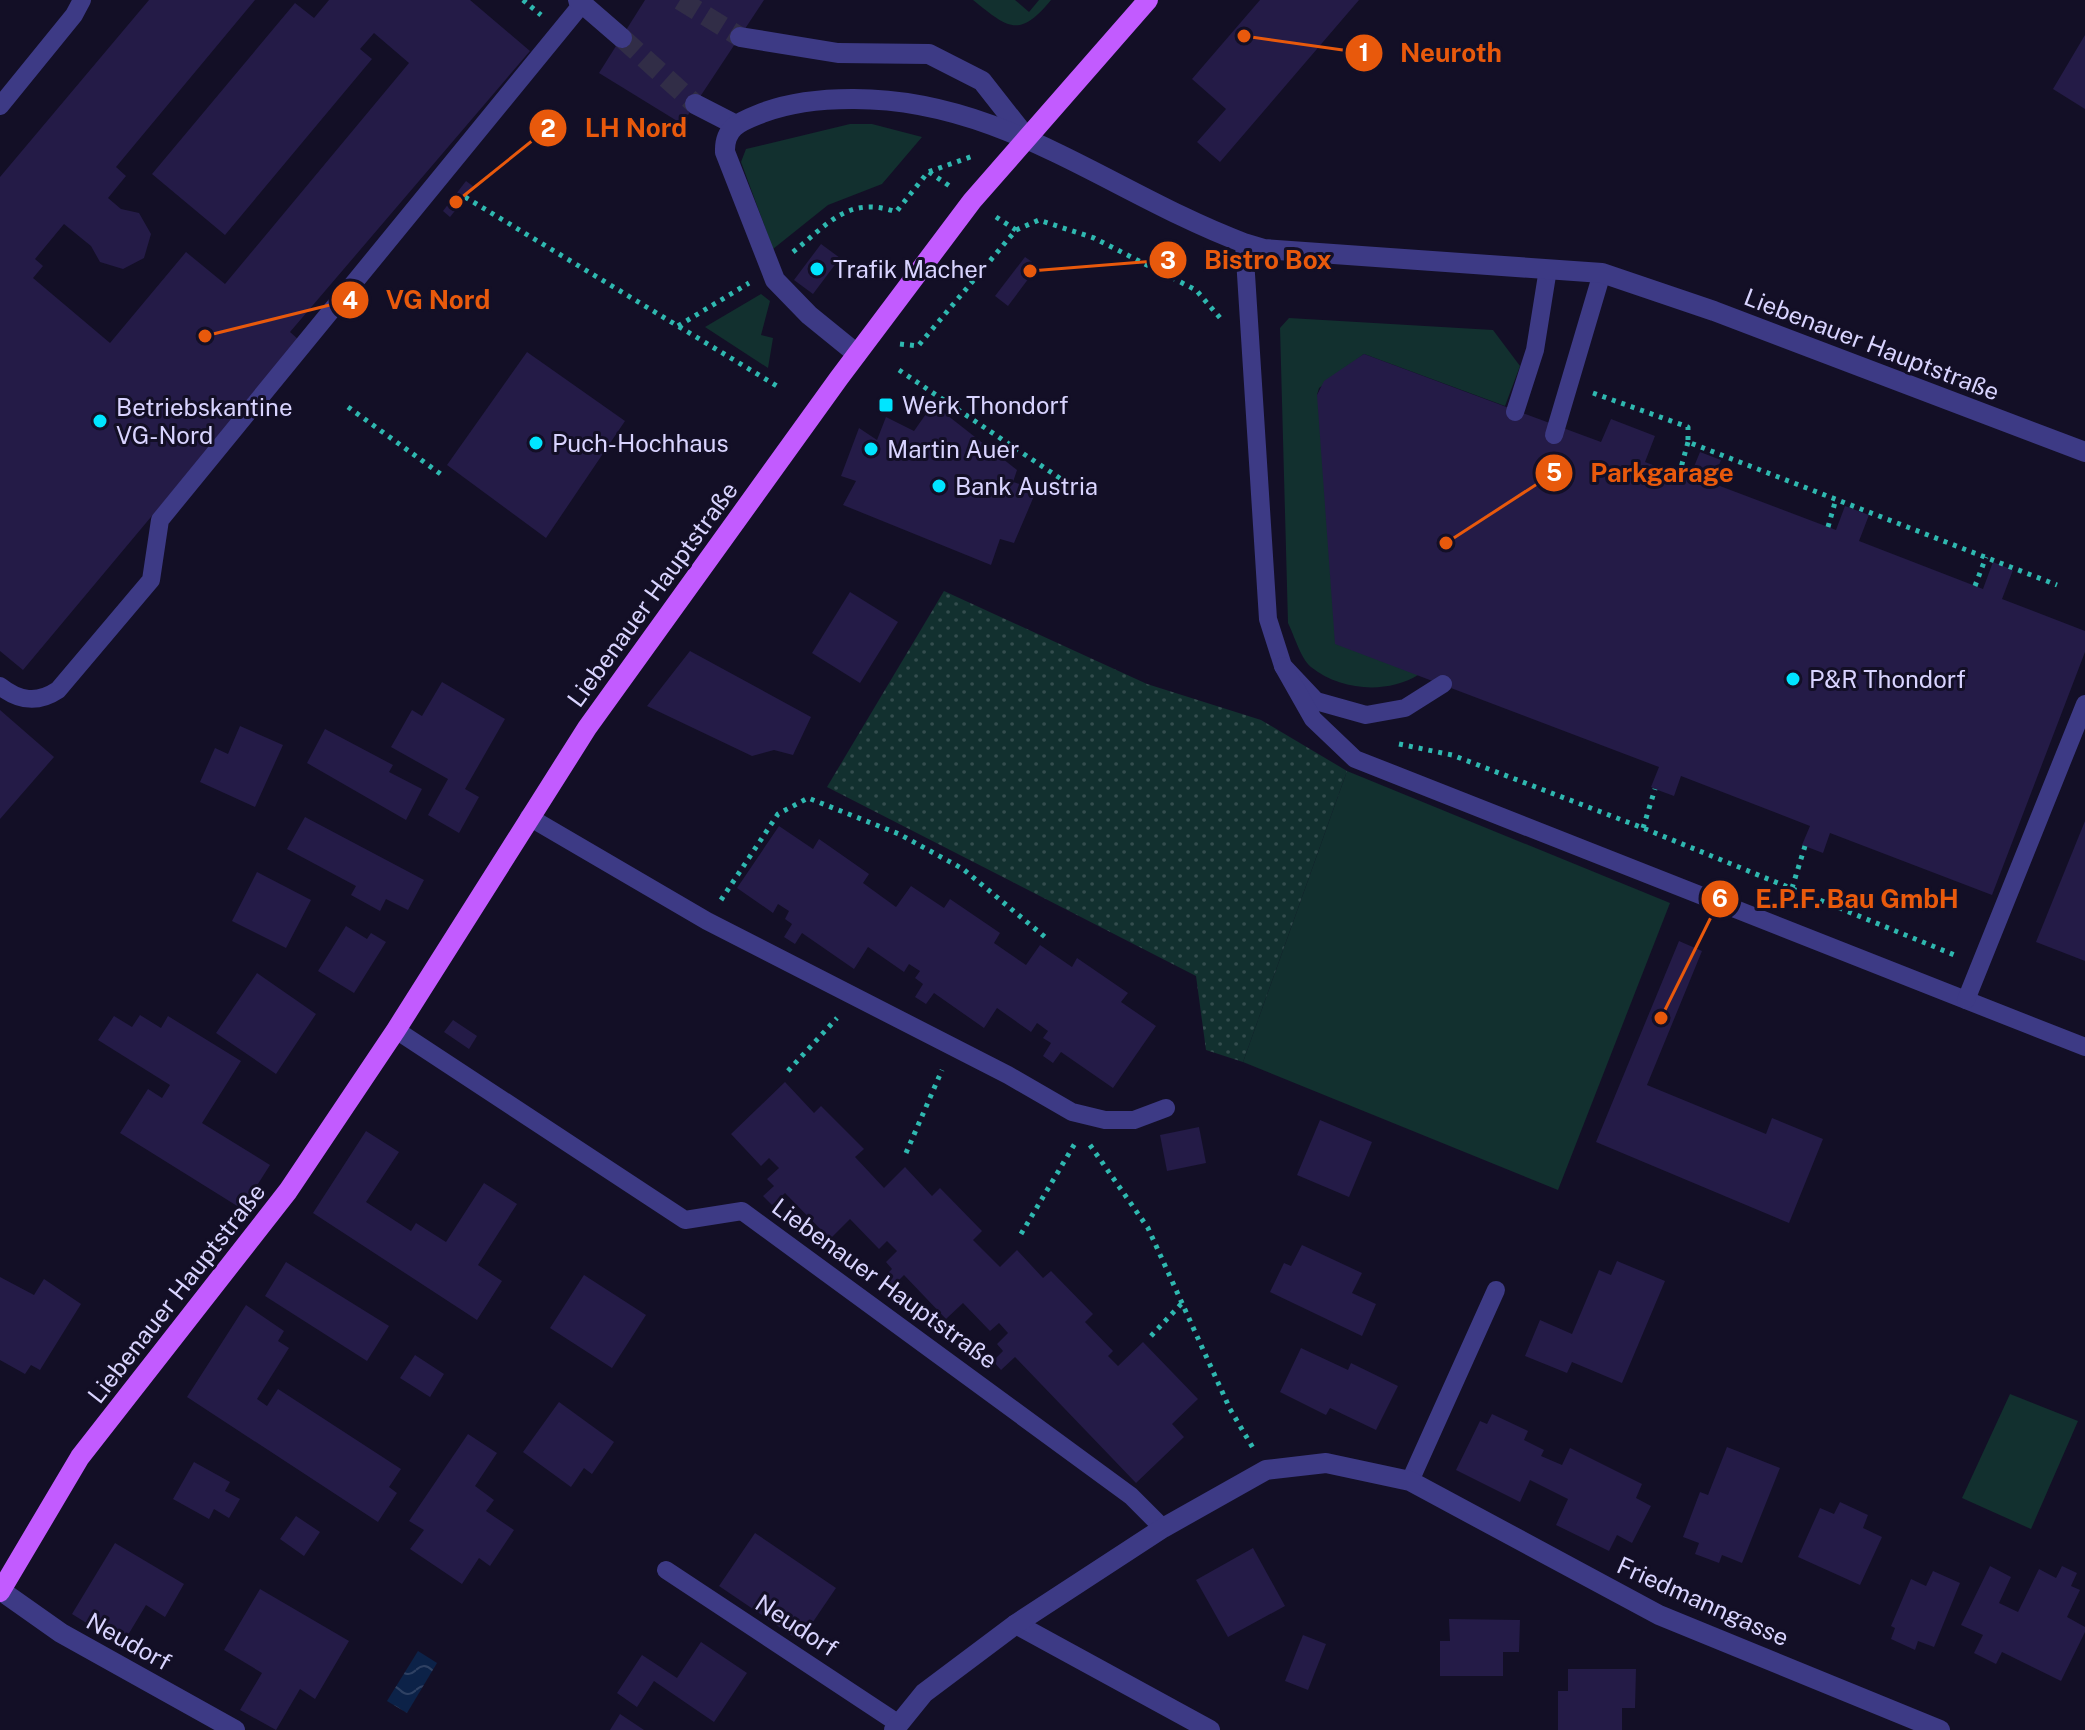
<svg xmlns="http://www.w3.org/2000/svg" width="2085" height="1730" font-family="'Public Sans',sans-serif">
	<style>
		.grass { fill: #12302f }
		.garden { fill: url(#garden-dots) }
		.water { fill: url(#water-waves) }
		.building { fill: #241b47 }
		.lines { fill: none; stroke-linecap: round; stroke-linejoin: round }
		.minor-tunnel { stroke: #312d47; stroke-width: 20; stroke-dasharray: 20 10; stroke-linecap: butt }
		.path { stroke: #2fb8b0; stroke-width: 5; stroke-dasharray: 4 6; stroke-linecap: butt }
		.service { stroke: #3d3a85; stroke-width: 18 }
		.minor { stroke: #3d3a85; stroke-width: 20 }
		.primary { stroke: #c25bff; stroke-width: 20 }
		.poi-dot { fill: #00e5ff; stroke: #130f26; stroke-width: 3 }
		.labels { text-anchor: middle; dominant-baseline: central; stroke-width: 6; stroke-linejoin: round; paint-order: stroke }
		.poi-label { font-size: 24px; fill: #d9d4ff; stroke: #130f26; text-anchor: start }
		.street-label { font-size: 24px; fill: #d9d4ff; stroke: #130f26 }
		.leader { fill: none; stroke: #e8590c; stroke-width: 3 }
		.callout-dot { fill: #e8590c; stroke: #130f26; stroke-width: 3 }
		.mark-label { font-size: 24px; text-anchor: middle; font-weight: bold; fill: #fff }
		.callout-label { font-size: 26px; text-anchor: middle; font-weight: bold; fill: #e8590c; stroke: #130f26; stroke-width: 6; stroke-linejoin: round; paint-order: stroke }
	</style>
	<defs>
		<pattern id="garden-dots" width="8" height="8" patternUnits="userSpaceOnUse" patternTransform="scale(2)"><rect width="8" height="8" fill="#12302f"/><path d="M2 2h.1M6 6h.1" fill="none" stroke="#344d4e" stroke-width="1.8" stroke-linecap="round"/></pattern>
		<pattern id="water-waves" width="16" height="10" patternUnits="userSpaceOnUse" patternTransform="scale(2)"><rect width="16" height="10" fill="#0c2248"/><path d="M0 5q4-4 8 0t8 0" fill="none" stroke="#2f4163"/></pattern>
	</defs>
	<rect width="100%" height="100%" fill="#130f26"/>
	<!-- grass -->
	<g class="grass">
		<path d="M973,0H1015L1029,12L1039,0H1051C1019,39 1008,28 973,0Z"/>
		<path d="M850,124H872L922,137L882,184L828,205L773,249L741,162L746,149Z"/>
		<path d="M761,294L770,301L761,335L773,338L768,368L705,327Z"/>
		<path d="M1289,318L1493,330L1520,366L1505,406L1364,354L1319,388L1317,395L1418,675C1387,694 1341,691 1311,667C1301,659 1294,635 1288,623L1280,328Z"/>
		<path d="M1347,771L1670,903L1558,1190L1243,1062Z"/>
		<path d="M2010,1394L2078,1421L2031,1529L1962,1498Z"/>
	</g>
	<!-- garden -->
	<path class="garden" d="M944,591L1147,684L1261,720L1347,771L1243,1062L1206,1050L1196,976L827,787Z"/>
	<!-- water -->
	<path class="water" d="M418,1651L437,1663L407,1713L387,1701Z"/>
	<!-- building -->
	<g class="building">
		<path d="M149,0H255L116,167L126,176L108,198L121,209L139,213L151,234L144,258L123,269L100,262L91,246L64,224L35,259L43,266L33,278L110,343L186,252L225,284L409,63L374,33L360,49L372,59L225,235L152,174L295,3L314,18L329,0H470L530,51L290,332L299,340L23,670L0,651V177Z"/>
		<path d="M645,0H764L682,124L599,73Z"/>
		<path d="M1260,0H1359L1220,162L1197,142L1226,109L1192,79Z"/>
		<path d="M2085,35V109L2053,89Z"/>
		<path d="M466,181L474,187L450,217L443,211Z"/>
		<path d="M821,244L840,258L813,294L794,280Z"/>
		<path d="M1025,257L1038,266L1008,306L995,296Z"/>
		<path d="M527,352L625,421L546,538L447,465Z"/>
		<path d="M1364,354L1601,442L1611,419L1655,436L1645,462L1689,479L1700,452L1721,460L1712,483L1836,530L1845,506L1869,515L1859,541L1983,589L1993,562L2013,570L2002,599L2085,631V652L1992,895L1830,833L1823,853L1802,845L1810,826L1681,776L1674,796L1655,789L1651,787L1659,767L1335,644L1317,395L1324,381Z"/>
		<path d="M933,404L1017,470L1013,482L1037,489L1014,543L1000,539L991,565L843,505L856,481L841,476L859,428L877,440L886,417L914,431Z"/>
		<path d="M850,592L898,622L860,683L812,653Z"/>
		<path d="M690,651L811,717L793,755L774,750L752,756L647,706Z"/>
		<path d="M442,682L505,719L465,789L479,797L459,833L428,815L448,779L391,747L412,710L422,716Z"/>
		<path d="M0,710L54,757L0,819Z"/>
		<path d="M240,726L283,745L255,807L200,782L215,748L228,754Z"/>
		<path d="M325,729L393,765L389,772L422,789L406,820L307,763Z"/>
		<path d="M305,817L424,880L408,910L386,899L380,911L351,895L356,886L287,849Z"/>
		<path d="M2085,821V961L2036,942Z"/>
		<path d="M779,826L813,849L819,839L869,874L863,883L896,907L911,886L944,908L950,899L1000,933L994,943L1026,965L1040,945L1072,967L1077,958L1128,993L1121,1002L1156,1026L1113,1088L1061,1052L1053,1063L1043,1056L1051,1043L1043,1038L1048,1031L1037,1023L1031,1032L997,1008L984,1028L934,993L926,1004L915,997L923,984L915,978L920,971L909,964L904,972L868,947L854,969L802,933L795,944L784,937L792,924L785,919L789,911L778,904L773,913L737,888Z"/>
		<path d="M257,872L311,900L286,948L232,921Z"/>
		<path d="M346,926L367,939L371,933L386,942L354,993L318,971Z"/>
		<path d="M1679,941L1702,951L1647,1085L1766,1134L1772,1118L1823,1139L1789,1223L1596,1142Z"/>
		<path d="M257,973L316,1014L276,1074L216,1033Z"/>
		<path d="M140,1015L161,1028L168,1016L241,1061L202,1123L270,1165L242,1209L120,1133L148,1089L162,1098L170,1085L98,1040L114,1016L132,1027Z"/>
		<path d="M453,1020L477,1036L469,1049L444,1032Z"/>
		<path d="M785,1082L814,1113L821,1106L864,1149L855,1157L884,1188L905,1167L932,1196L940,1188L982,1231L973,1240L1000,1267L1017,1250L1043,1278L1051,1271L1093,1314L1085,1322L1113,1351L1108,1356L1118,1366L1143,1342L1198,1399L1172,1424L1184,1437L1136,1483L1015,1357L1001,1370L993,1361L1003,1351L997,1344L1008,1333L999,1323L990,1331L963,1303L946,1319L904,1275L891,1288L882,1279L892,1269L886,1262L897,1251L887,1241L879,1249L850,1219L830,1239L785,1193L772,1205L763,1196L774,1186L767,1179L779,1168L769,1158L761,1166L731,1134Z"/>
		<path d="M1320,1120L1372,1142L1349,1197L1297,1175Z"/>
		<path d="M1199,1127L1206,1163L1167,1171L1160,1135Z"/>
		<path d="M366,1131L399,1152L366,1202L411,1231L416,1223L446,1242L484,1183L517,1204L478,1265L502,1281L477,1320L313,1213Z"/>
		<path d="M1302,1245L1362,1273L1352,1293L1376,1304L1362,1336L1270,1292L1284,1263L1291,1266Z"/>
		<path d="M1617,1261L1665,1281L1622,1383L1572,1362L1567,1373L1525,1356L1540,1320L1572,1334L1599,1270L1611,1275Z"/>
		<path d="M286,1262L389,1326L367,1361L265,1296Z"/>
		<path d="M584,1275L646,1315L612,1368L550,1328Z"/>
		<path d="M0,1277L34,1295L44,1279L81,1304L40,1370L31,1365L25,1374L0,1360Z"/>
		<path d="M246,1305L284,1331L278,1341L289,1348L257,1399L267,1406L278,1389L401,1469L389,1487L397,1493L378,1522L187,1397Z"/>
		<path d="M1301,1348L1348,1370L1351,1363L1398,1386L1376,1430L1330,1408L1326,1415L1280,1392Z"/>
		<path d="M415,1355L444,1374L430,1397L400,1378Z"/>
		<path d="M559,1402L614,1442L592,1474L584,1468L571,1487L523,1452Z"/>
		<path d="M1492,1414L1528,1431L1524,1440L1544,1450L1541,1456L1562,1465L1570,1448L1642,1484L1636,1498L1651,1506L1632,1543L1617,1535L1609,1551L1556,1525L1568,1499L1530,1480L1520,1502L1456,1470L1480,1421L1487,1424Z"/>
		<path d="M468,1434L497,1453L475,1486L494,1500L486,1511L514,1530L490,1566L479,1558L462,1584L410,1549L424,1530L409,1521Z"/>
		<path d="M1727,1447L1780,1468L1742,1563L1722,1555L1719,1563L1695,1554L1699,1543L1683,1537L1700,1492L1708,1495Z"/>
		<path d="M194,1462L230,1482L225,1491L240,1499L229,1518L214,1509L209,1519L173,1499Z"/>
		<path d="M1840,1502L1868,1515L1863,1528L1882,1537L1860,1585L1798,1557L1820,1508L1834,1514Z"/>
		<path d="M296,1516L320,1532L304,1556L280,1539Z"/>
		<path d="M755,1533L836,1588L800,1641L719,1586Z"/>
		<path d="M115,1543L184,1584L165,1617L146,1605L122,1645L72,1614Z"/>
		<path d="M1253,1548L1285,1606L1228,1637L1196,1580Z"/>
		<path d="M1990,1566L2011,1577L1999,1603L2018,1612L2039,1569L2056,1578L2062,1566L2077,1573L2071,1586L2080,1590L2067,1617L2085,1627V1632L2061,1681L2002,1652L1996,1664L1974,1653L1983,1635L1961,1625Z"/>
		<path d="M1933,1571L1960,1583L1934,1647L1918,1641L1915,1650L1891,1639L1895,1628L1891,1626L1911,1579L1926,1586Z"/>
		<path d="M260,1589L349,1641L315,1699L300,1689L276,1730L240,1710L262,1673L224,1650Z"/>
		<path d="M1449,1619L1520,1620L1519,1652H1503V1676H1440V1641H1450Z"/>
		<path d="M1303,1635L1326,1644L1308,1690L1285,1681Z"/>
		<path d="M701,1642L747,1673L714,1722L654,1681L637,1707L617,1693L642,1655L677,1678Z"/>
		<path d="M1568,1669H1636L1635,1708H1622V1730H1558V1691H1568Z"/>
		<path d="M620,1714L644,1730H610Z"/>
	</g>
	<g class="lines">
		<!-- minor-tunnel -->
		<g class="minor-tunnel">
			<path d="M680,0L740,37"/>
			<path d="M622,38L695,104"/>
		</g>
		<!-- path -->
		<g class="path">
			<path d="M523,0L541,15"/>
			<path d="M929,172L951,187"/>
			<path d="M465,197L777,386"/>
			<path d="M996,217L1016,230"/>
			<path d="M793,252C828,224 849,195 896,212L928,172L973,156"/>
			<path d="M678,326L749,283"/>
			<path d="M900,344L918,346L1016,230L1039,220L1094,238L1196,290L1221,319"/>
			<path d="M899,370L1067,483"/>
			<path d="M1593,393L1688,427V442L2057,585"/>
			<path d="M348,407L442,475"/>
			<path d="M1679,475L1688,442"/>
			<path d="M1828,527L1836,499"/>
			<path d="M1975,586L1986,557"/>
			<path d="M1399,744L1452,755L1643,828L1957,956"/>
			<path d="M1643,828L1655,789"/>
			<path d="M1792,888L1805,846"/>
			<path d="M721,900L778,814L808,798L899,834L963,869L1045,937"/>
			<path d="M788,1071L837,1018"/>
			<path d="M1090,1145L1148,1228L1230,1409L1253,1448"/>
			<path d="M906,1153L942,1070"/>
			<path d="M1021,1234L1077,1140"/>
			<path d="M1151,1336L1184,1301"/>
		</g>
		<!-- service -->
		<g class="service">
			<path d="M0,106L74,15L82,0"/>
			<path d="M1244,243L1268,619L1283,666L1316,701L1366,715L1405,708L1443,684"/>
			<path d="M1515,412L1535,350L1548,269"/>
			<path d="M1554,435L1602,273"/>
			<path d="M1283,666L1313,719L1355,759L2085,1047"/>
			<path d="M0,686C19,701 37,704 58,690L151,580L160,520L582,4"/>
			<path d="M529,817L707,921L1008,1075L1072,1112L1105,1120H1134L1166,1108"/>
			<path d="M1966,1000L2085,704"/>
			<path d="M396,1030L685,1220L742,1211L1131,1496L1163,1528"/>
			<path d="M1410,1481L1496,1290"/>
			<path d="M666,1570L899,1724"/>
		</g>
		<!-- minor -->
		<g class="minor">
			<path d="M578,0L622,38"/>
			<path d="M740,37L838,53L929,54L982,81L1026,137"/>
			<path d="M695,104L734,124"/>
			<path d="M857,354L809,315L775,280L725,152C724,126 742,121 762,113C791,102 822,99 852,99C1002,98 1111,193 1244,243L1264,249L1602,273L1714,311L2085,452"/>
			<path d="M0,1590L61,1633L235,1730"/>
			<path d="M1016,1624L1210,1730"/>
			<path d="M894,1730L924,1693L1016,1624L1163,1528L1266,1470L1326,1463L1410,1481L1659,1615L1940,1730"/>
		</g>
		<!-- primary -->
		<path class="primary" d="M0,1592L80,1457L288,1191L396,1030L587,728L839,378L972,201L1148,0"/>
	</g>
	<!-- markers -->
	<g class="poi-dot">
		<circle cx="817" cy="269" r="8"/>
		<rect x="878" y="397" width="16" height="16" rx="4"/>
		<circle cx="100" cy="421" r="8"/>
		<circle cx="536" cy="443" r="8"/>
		<circle cx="871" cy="449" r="8"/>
		<circle cx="939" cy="486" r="8"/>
		<circle cx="1793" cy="679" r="8"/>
	</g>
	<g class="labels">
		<!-- poi labels -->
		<g class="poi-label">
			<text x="833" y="269">Trafik Macher</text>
			<text x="902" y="405">Werk Thondorf</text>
			<text x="116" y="407">Betriebskantine<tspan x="116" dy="28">VG-Nord</tspan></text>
			<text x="552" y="443">Puch-Hochhaus</text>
			<text x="887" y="449">Martin Auer</text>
			<text x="955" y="486">Bank Austria</text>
			<text x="1809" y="679">P&amp;R Thondorf</text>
		</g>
		<!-- street labels -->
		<g class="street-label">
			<text transform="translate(1872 344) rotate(21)">Liebenauer Hauptstraße</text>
			<text transform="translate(652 594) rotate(-54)">Liebenauer Hauptstraße</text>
			<text transform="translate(885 1283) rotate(36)">Liebenauer Hauptstraße</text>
			<text transform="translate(176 1293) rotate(-52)">Liebenauer Hauptstraße</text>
			<text transform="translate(1703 1601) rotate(24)">Friedmanngasse</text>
			<text transform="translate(797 1625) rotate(33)">Neudorf</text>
			<text transform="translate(129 1641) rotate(29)">Neudorf</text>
		</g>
	</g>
	<!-- callouts -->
	<path class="leader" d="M1244 36L1364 53M456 202L548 128M1030 271L1168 260M205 336L350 300M1446 543L1554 473M1661 1018L1720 899"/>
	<g class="callout-dot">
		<circle cx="1244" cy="36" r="8"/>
		<circle cx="456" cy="202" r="8"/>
		<circle cx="1030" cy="271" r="8"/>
		<circle cx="205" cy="336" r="8"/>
		<circle cx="1446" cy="543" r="8"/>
		<circle cx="1661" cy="1018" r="8"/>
		<circle cx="1364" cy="53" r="20"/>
		<circle cx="548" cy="128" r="20"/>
		<circle cx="1168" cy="260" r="20"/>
		<circle cx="350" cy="300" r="20"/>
		<circle cx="1554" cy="473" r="20"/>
		<circle cx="1720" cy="899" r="20"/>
	</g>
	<g class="mark-label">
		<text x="1364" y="61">1</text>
		<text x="548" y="137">2</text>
		<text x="1168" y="269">3</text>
		<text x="350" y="309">4</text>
		<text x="1554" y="481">5</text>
		<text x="1720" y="907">6</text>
	</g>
	<g class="callout-label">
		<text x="1451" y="62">Neuroth</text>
		<text x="636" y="137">LH Nord</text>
		<text x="1268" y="269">Bistro Box</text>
		<text x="438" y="309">VG Nord</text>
		<text x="1662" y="482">Parkgarage</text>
		<text x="1857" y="908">E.P.F. Bau GmbH</text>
	</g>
</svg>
